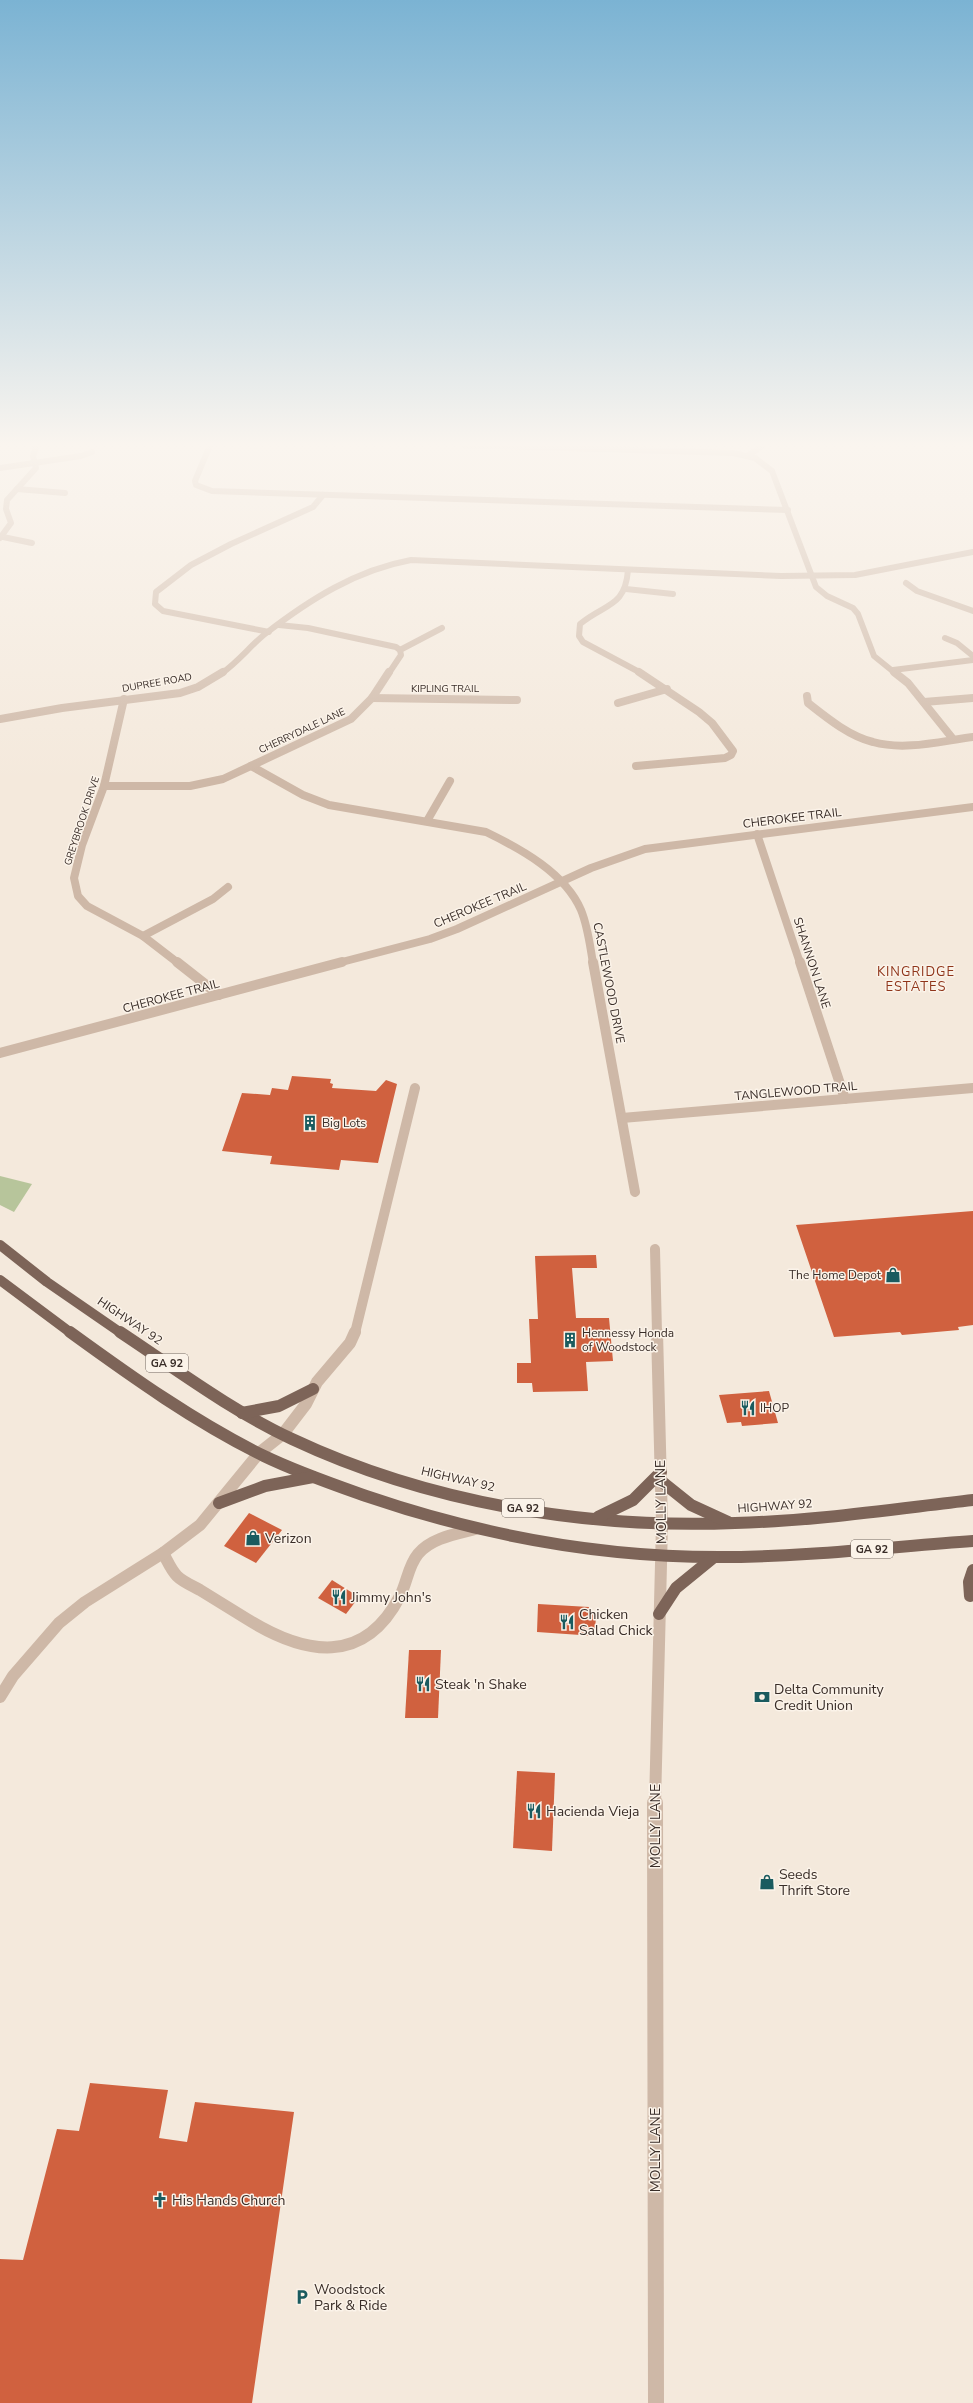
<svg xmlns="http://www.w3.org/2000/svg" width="973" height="2403" font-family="'Nunito Sans',sans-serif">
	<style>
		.green { fill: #b7c59b }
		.building { fill: #d0613f }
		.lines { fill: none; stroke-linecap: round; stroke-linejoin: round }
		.street-far4 { stroke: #ceb8a7; stroke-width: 6 }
		.street-far3 { stroke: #ceb8a7; stroke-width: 8 }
		.street-far2 { stroke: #ceb8a7; stroke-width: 10 }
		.street-far1 { stroke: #ceb8a7; stroke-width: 12 }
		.street { stroke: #ceb8a7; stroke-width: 16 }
		.primary-far1 { stroke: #7d6458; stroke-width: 10 }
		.primary { stroke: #7d6458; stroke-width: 12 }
		.labels { text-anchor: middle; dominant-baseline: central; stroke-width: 3; stroke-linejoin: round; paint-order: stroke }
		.far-street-label { font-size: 10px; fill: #392d28; stroke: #fbf3e9 }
		.shield { fill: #fbf3e9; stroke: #736862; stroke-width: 1 }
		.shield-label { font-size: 11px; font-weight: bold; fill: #392d28 }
		.street-label { font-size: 12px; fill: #392d28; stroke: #fbf3e9 }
		.poi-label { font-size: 12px; fill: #392d28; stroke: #fbf3e9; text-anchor: start }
		.neighbourhood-label { font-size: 13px; letter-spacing: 1px; fill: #8f351a; stroke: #fbf3e9 }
		.near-street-label { font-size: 14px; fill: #392d28; stroke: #fbf3e9 }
		.near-poi-label { font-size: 14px; fill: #392d28; stroke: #fbf3e9; text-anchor: start }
	</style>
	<rect width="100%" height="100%" fill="#f4e9dc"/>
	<!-- green -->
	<path class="green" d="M0,1176L32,1184L14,1212L0,1205Z"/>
	<!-- building -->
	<g class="building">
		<path d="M292,1076L331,1079L330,1083L333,1084L332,1088L376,1091L386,1080L397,1084L378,1163L341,1160L339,1170L270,1164L272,1156L222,1151L242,1093L270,1095L272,1088L288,1090Z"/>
		<path d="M973,1211V1325L958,1327L959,1330L902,1335L900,1332L834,1337L796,1225Z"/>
		<path d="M596,1255L597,1268H572L576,1318H609L613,1361L586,1362L588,1391L533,1392L532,1383H517V1363H531L529,1319H538L535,1256Z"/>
		<path d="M769,1391L778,1423L742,1426L741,1422L727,1423L719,1395Z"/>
		<path d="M249,1513L282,1530L256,1563L224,1546Z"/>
		<path d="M332,1580L359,1597L346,1614L318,1598Z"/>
		<path d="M538,1604L589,1607V1612L596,1613L595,1636L537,1632Z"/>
		<path d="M409,1650H441L438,1718H405Z"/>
		<path d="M517,1771L555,1773L552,1851L513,1848Z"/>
		<path d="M90,2083L168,2090L159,2138L187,2142L195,2102L294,2112L252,2403H0V2259L23,2260L57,2129L79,2131Z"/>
	</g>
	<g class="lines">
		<!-- street-far4 -->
		<g class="street-far4">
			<path d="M210,445L195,481L196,485L212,491L788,510"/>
			<path d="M462,445L733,453L755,458L772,471L816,587L827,596L853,608L858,614L874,656L895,673"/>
			<path d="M749,455L763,445"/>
			<path d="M0,468L81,456L92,452"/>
			<path d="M17,489L65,493"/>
			<path d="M3,537L32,543"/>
			<path d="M0,538L11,523L6,509L7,500L36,468L33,456L37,445"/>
			<path d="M628,570C625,608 605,603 580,624L579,636L583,642L641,673"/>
			<path d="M906,583L917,591L973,611"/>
			<path d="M626,589L673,594"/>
			<path d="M279,625L308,628L396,647L400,650L401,655L389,673"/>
			<path d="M269,632L163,611L155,604L156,592L191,565L231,544L313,507L323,495"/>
			<path d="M945,638L957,643L973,656"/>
			<path d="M400,650L442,628"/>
			<path d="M893,670L973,660"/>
			<path d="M222,673C238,662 250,646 265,634C309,600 356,570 411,560L781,576L855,575L973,552"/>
		</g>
		<!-- street-far3 -->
		<g class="street-far3">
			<path d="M894,672L908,683L953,739"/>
			<path d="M807,696L808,703C827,718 849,736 873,742C905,751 941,741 973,737"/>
			<path d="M372,698L517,700"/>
			<path d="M124,699L104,786L82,845L74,878L78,896L87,906L143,936L178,963"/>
			<path d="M924,702L973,698"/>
			<path d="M618,703L667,689"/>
			<path d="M0,719L62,708L180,693L198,687L223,672"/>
			<path d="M251,766L303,795L329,805L486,832C521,849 565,873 581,910C588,927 590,946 593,963"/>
			<path d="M636,766L725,758L731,755L733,751L712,723L699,712L639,672"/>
			<path d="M104,786H190L223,779L351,719L372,698L389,672"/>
			<path d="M427,821L450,781"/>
			<path d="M757,834L800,963"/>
			<path d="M143,936L213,899L228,887"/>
			<path d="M338,963L430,939L457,929L591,868L645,849L973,807"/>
		</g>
		<!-- street-far2 -->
		<g class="street-far2">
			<path d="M177,962L219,995"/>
			<path d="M593,962L635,1192"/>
			<path d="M800,962L845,1099"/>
			<path d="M0,1053L342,962"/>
			<path d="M622,1118L973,1088"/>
			<path d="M655,1249L657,1333"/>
			<path d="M355,1333L415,1088"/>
		</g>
		<!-- street-far1 -->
		<g class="street-far1">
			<path d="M163,1553C167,1560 171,1570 177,1576C183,1582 193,1586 200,1590C216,1600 231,1609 247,1619C305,1655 364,1666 400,1596C407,1583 408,1566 418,1554C431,1538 456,1534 475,1529"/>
			<path d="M0,1697L13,1676L59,1623L85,1602L163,1553L200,1525L259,1453L283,1434L306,1404L317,1382L350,1343L355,1332"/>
			<path d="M655,1804L662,1524L657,1332"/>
		</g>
		<!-- street -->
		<path class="street" d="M655,1803L656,2403"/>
		<!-- primary-far1 -->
		<g class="primary-far1">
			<path d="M0,1245L47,1282L121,1333"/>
			<path d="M0,1280L71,1333"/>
		</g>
		<!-- primary -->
		<g class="primary">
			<path d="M70,1332C132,1377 195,1422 264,1456C297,1472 332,1484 366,1496C480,1535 599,1557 719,1557C804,1557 889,1547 973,1541"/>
			<path d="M120,1332C176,1369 230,1410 292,1439C428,1503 586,1529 735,1523C815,1521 894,1509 973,1500"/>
			<path d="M242,1413L279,1406L313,1389"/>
			<path d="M661,1481L691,1505L728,1522"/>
			<path d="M219,1503L265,1486L313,1477"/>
			<path d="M598,1517L633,1500L661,1472"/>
			<path d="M970,1596L969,1582L973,1570"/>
			<path d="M659,1614L676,1588L714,1557"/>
		</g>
	</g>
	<!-- sky -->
	<linearGradient id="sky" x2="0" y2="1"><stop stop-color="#7bb3d3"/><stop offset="0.57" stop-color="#faf5ef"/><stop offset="1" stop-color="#faf5ef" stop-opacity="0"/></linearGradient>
	<rect width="973" height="781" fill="url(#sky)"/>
	<!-- icons -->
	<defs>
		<symbol id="building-bare" viewBox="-9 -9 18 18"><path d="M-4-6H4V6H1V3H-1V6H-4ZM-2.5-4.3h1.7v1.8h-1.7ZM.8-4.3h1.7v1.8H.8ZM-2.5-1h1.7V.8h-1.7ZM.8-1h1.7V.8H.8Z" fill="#1a5b5f" stroke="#fbf3e9" stroke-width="2.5" paint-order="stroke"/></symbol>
		<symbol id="shop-bare" viewBox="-9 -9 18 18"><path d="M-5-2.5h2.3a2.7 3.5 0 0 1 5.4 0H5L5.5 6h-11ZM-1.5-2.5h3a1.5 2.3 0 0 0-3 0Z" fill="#1a5b5f" stroke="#fbf3e9" stroke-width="2.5" paint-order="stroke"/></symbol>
		<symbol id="restaurant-bare" viewBox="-9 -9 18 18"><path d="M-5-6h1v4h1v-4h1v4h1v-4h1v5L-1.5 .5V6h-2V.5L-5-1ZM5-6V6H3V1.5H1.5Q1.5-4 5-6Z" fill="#1a5b5f" stroke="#fbf3e9" stroke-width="2.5" paint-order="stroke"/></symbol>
		<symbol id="bank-bare" viewBox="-9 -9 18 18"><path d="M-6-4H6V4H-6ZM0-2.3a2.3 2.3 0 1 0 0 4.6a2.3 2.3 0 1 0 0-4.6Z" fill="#1a5b5f" stroke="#fbf3e9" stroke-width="2.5" paint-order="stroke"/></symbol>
		<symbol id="church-bare" viewBox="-9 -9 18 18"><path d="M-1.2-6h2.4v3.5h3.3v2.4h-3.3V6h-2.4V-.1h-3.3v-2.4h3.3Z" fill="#1a5b5f" stroke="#fbf3e9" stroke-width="2.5" paint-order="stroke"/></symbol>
		<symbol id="parking-bare" viewBox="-9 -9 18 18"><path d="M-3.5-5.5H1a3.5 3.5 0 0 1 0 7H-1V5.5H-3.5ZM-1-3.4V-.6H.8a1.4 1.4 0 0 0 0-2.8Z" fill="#1a5b5f" stroke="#fbf3e9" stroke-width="2.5" paint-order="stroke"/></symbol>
	</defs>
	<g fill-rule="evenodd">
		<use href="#building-bare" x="299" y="1112" width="22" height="22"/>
		<use href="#shop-bare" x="882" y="1264" width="22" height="22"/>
		<use href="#building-bare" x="559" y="1329" width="22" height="22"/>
		<use href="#restaurant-bare" x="737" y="1397" width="22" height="22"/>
		<use href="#shop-bare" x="242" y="1527" width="22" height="22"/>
		<use href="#restaurant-bare" x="328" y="1586" width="22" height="22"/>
		<use href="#restaurant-bare" x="556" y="1611" width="22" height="22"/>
		<use href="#restaurant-bare" x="412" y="1673" width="22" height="22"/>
		<use href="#bank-bare" x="751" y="1686" width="22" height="22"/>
		<use href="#restaurant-bare" x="523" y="1800" width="22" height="22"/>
		<use href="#shop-bare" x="756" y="1871" width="22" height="22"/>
		<use href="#church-bare" x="149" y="2189" width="22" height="22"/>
		<use href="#parking-bare" x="291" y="2286" width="22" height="22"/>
	</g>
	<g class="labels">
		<!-- far-street labels -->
		<g class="far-street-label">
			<text transform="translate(157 683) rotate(-10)">DUPREE ROAD</text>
			<text x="445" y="689">KIPLING TRAIL</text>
			<text transform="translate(302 731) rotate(-25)">CHERRYDALE LANE</text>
			<text transform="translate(82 821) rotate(-72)">GREYBROOK DRIVE</text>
		</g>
		<!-- shield labels -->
		<g class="shield">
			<rect x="146" y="1354" width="42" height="18" rx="3"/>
			<rect x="502" y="1499" width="42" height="18" rx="3"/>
			<rect x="851" y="1540" width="42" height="18" rx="3"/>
		</g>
		<g class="shield-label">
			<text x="167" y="1363">GA 92</text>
			<text x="523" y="1508">GA 92</text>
			<text x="872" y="1549">GA 92</text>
		</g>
		<!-- street labels -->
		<g class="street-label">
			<text transform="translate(792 818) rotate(-7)">CHEROKEE TRAIL</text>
			<text transform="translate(480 905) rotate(-23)">CHEROKEE TRAIL</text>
			<text transform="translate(812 963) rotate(72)">SHANNON LANE</text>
			<text transform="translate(609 983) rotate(79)">CASTLEWOOD DRIVE</text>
			<text transform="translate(171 996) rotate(-15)">CHEROKEE TRAIL</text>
			<text transform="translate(796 1091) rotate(-5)">TANGLEWOOD TRAIL</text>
			<text transform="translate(130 1321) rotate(34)">HIGHWAY 92</text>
			<text transform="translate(458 1479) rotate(13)">HIGHWAY 92</text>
			<text transform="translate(775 1506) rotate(-4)">HIGHWAY 92</text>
		</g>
		<!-- poi labels -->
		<g class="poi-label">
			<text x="322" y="1123">Big Lots</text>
			<text x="881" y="1275" text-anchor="end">The Home Depot</text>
			<text x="582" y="1333">Hennessy Honda<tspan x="582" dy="14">of Woodstock</tspan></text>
			<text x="760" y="1408">IHOP</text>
		</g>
		<!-- neighbourhood labels -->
		<g class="neighbourhood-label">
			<text x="916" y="972">KINGRIDGE<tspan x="916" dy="15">ESTATES</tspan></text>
		</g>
		<!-- near-street labels -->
		<g class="near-street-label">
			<text transform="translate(661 1502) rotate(-91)">MOLLY LANE</text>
			<text transform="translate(655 1826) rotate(-90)">MOLLY LANE</text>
			<text transform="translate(655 2150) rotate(-90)">MOLLY LANE</text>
		</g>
		<!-- near-poi labels -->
		<g class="near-poi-label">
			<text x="265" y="1538">Verizon</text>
			<text x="351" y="1597">Jimmy John's</text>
			<text x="579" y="1614">Chicken<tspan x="579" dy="16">Salad Chick</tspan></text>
			<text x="435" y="1684">Steak 'n Shake</text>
			<text x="774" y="1689">Delta Community<tspan x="774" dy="16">Credit Union</tspan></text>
			<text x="546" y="1811">Hacienda Vieja</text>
			<text x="779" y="1874">Seeds<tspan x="779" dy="16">Thrift Store</tspan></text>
			<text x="172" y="2200">His Hands Church</text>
			<text x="314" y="2289">Woodstock<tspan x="314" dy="16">Park &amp; Ride</tspan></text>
		</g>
	</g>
</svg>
